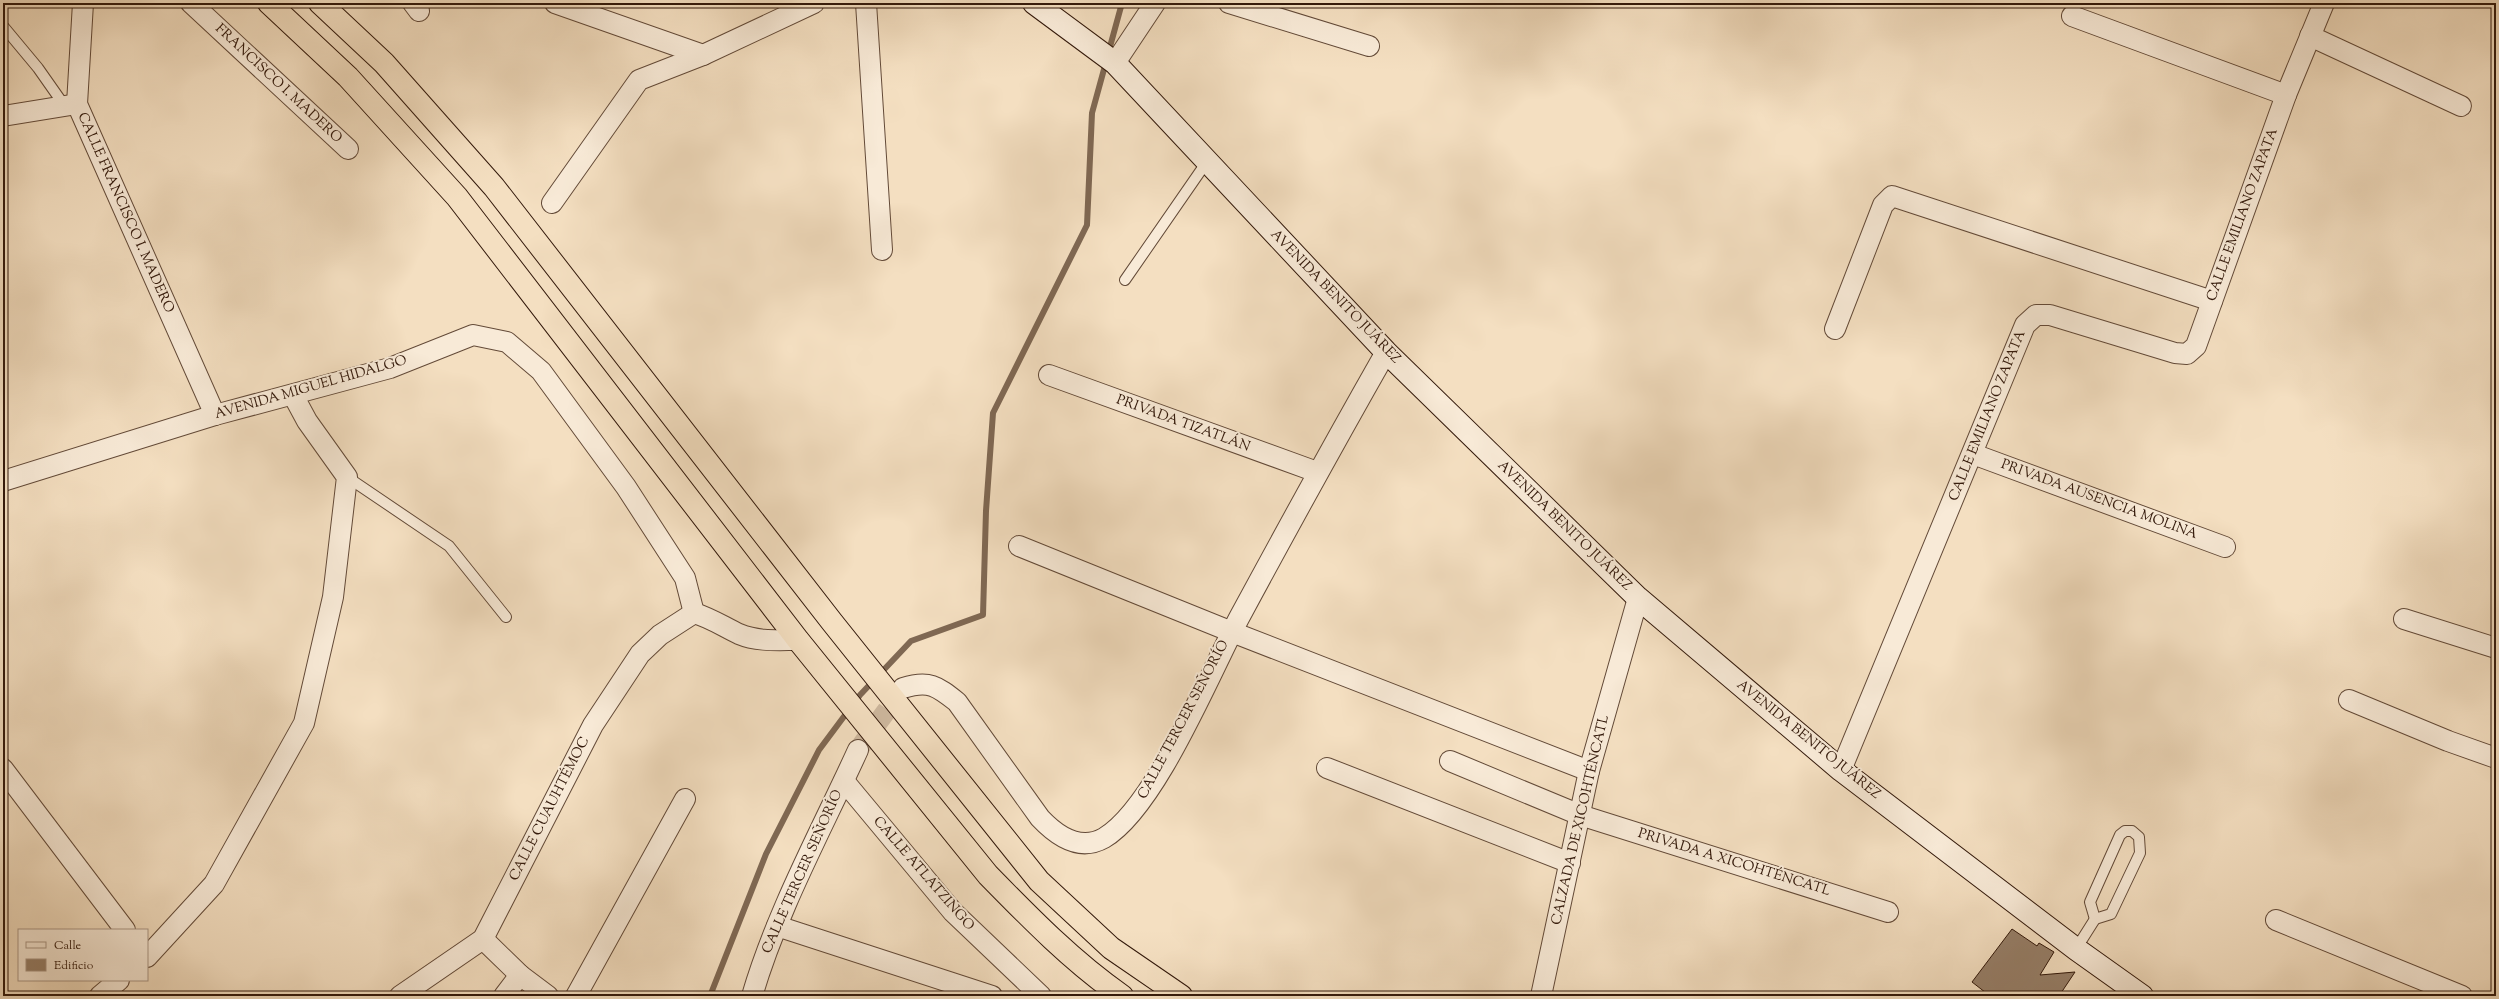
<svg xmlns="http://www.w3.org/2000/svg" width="2499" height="999" font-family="'Sorts Mill Goudy',serif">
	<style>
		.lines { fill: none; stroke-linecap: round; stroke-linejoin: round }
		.stream { stroke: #7f6853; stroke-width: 6 }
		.building { fill: #97806a; stroke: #33190b }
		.street-tunnel { stroke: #cdb79d; stroke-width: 20; stroke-dasharray: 20 10; stroke-linecap: butt }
		.lane-casing { stroke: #634a38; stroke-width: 12 }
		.street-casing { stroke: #634a38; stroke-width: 22 }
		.secondary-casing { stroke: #33190b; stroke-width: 24 }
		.highway-casing { stroke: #33190b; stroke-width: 24 }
		.lane { stroke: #f8ead7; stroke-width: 10 }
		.street { stroke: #f8ead7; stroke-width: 20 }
		.secondary { stroke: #f8ead7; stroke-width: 22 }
		.highway { stroke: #f4dfc1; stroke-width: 22 }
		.labels { text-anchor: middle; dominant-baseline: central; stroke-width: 4; stroke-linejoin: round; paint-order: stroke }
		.street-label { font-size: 14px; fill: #33190b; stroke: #f8ead7 }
	</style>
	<rect width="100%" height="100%" fill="#f4dfc1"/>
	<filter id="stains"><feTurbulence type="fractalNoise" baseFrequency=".005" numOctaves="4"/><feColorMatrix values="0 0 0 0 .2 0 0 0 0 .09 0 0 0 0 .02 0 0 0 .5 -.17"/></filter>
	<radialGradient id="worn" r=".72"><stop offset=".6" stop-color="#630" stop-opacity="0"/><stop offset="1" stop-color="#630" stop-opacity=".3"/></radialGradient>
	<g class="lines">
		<!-- stream -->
		<g class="stream">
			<path d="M1108,54L1122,3"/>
			<path d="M710,996L766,854L819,750L860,695L911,641L983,615L986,511L993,413L1087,225L1092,113L1106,62"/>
		</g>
	</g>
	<!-- building -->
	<path class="building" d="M2012,929L2037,946L2039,943L2054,952L2040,975L2075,972L2059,996H1990L1972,982Z"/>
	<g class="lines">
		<!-- street-tunnel -->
		<path class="street-tunnel" d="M858,750L903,688"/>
		<defs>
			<g id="lane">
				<path d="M3,26L38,68L64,105"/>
				<path d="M1125,280L1206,163"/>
				<path d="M347,477L449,546L506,617"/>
				<path d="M2125,831H2132L2139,837L2140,853L2111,914L2095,919L2090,902L2120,835Z"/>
				<path d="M2076,949L2095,919"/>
			</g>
			<g id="street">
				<path d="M83,3L77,104L215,415"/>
				<path d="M191,3L348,149"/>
				<path d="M413,3L419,11"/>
				<path d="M555,3L703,55"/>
				<path d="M866,3L882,250"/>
				<path d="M1229,3L1369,46"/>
				<path d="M2072,16L2286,95"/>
				<path d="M2310,36L2461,106"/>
				<path d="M1115,63L1155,3"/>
				<path d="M3,116L77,104"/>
				<path d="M552,203L639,80L703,55L814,3"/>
				<path d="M1835,329L1883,205L1892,196L2212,301"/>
				<path d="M1049,375L1317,472"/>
				<path d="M1973,454L2225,547"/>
				<path d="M3,481L215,415L390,368L473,335L507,342L541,371L626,487L685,578L694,613"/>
				<path d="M1019,546L1232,632L1589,771"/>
				<path d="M694,613C711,618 724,627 739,634C758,642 779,640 798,640"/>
				<path d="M2404,619L2496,648"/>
				<path d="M903,688C929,680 937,686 957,702L1040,818C1056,835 1079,852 1104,838C1155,808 1210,673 1239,618C1287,529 1336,440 1386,352"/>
				<path d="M2349,700L2448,741L2496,758"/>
				<path d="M1450,761L1580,815L1888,912"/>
				<path d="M1327,768L1570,863"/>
				<path d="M3,769L125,930"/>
				<path d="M1841,770L2025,325L2036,315H2050L2175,353L2187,354L2196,346L2286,95L2324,3"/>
				<path d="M844,781L953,912L1041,996"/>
				<path d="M2276,920L2462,996"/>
				<path d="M777,926L992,996"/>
				<path d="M483,939L520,975L548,996"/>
				<path d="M147,957L214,884L304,723L333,597L347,477L307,421L293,395"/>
				<path d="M100,996L119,980"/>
				<path d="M400,996L483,939L593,725L640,654L660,635L694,613"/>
				<path d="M504,996L520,975"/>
				<path d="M576,996L685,799"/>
				<path d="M752,996C777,911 821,831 858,750"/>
				<path d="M1541,996L1589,771L1638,598"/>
			</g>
			<path id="secondary" d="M1034,3L1115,63L1386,352L1638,598L1841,770L2076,949L2142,996"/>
			<g id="highway">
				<path d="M269,3L348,77L457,197L798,640L988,875C1030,918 1073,962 1122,996"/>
				<path d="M320,3L384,63L494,187L832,622L1039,881L1111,948L1181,996"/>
			</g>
		</defs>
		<!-- lane casing -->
		<use href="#lane" class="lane-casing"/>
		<!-- street casing -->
		<use href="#street" class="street-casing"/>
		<!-- secondary casing -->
		<use href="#secondary" class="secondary-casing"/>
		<!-- highway casing -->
		<use href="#highway" class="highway-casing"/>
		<!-- lane -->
		<use href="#lane" class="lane"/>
		<!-- street -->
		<use href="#street" class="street"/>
		<!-- secondary -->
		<use href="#secondary" class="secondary"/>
		<!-- highway -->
		<use href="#highway" class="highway"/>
	</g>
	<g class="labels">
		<!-- street labels -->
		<g class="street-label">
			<text transform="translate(278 84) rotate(43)">FRANCISCO I. MADERO</text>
			<text transform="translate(125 213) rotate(66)">CALLE FRANCISCO I. MADERO</text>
			<text transform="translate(2243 215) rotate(-70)">CALLE EMILIANO ZAPATA</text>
			<text transform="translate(1335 297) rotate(46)">AVENIDA BENITO JUÁREZ</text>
			<text transform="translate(311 388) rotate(-16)">AVENIDA MIGUEL HIDALGO</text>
			<text transform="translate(1988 416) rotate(-68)">CALLE EMILIANO ZAPATA</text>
			<text transform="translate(1183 424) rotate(20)">PRIVADA TIZATLÁN</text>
			<text transform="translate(2099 500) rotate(20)">PRIVADA AUSENCIA MOLINA</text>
			<text transform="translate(1564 526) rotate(44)">AVENIDA BENITO JUÁREZ</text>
			<text transform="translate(1184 720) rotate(-62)">CALLE TERCER SEÑORÍO</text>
			<text transform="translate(1808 740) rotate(39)">AVENIDA BENITO JUÁREZ</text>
			<text transform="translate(550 809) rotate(-63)">CALLE CUAUHTÉMOC</text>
			<text transform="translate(1581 820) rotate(-77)">CALZADA DE XICOHTÉNCATL</text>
			<text transform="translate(1734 863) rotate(17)">PRIVADA A XICOHTÉNCATL</text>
			<text transform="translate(803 872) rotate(-66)">CALLE TERCER SEÑORÍO</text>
			<text transform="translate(923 874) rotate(49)">CALLE ATLATZINGO</text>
		</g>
	</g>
	<!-- margin -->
	<rect width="2499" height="999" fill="none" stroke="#f4dfc1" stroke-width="16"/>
	<rect x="4" y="4" width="2491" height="991" fill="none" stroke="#33190b" stroke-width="2"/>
	<rect x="8" y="8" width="2483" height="983" fill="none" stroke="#33190b"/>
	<!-- legend -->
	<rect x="18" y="929" width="130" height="52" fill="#f8ead7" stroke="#a99685"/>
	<rect x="26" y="942" width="20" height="6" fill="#f8ead7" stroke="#a99685"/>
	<text x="54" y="949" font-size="12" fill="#33190b">Calle</text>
	<rect x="26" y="959" width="20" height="12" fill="#97806a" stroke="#a99685"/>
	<text x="54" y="969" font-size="12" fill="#33190b">Edificio</text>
	<rect width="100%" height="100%" filter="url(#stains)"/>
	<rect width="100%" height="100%" fill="url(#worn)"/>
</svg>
